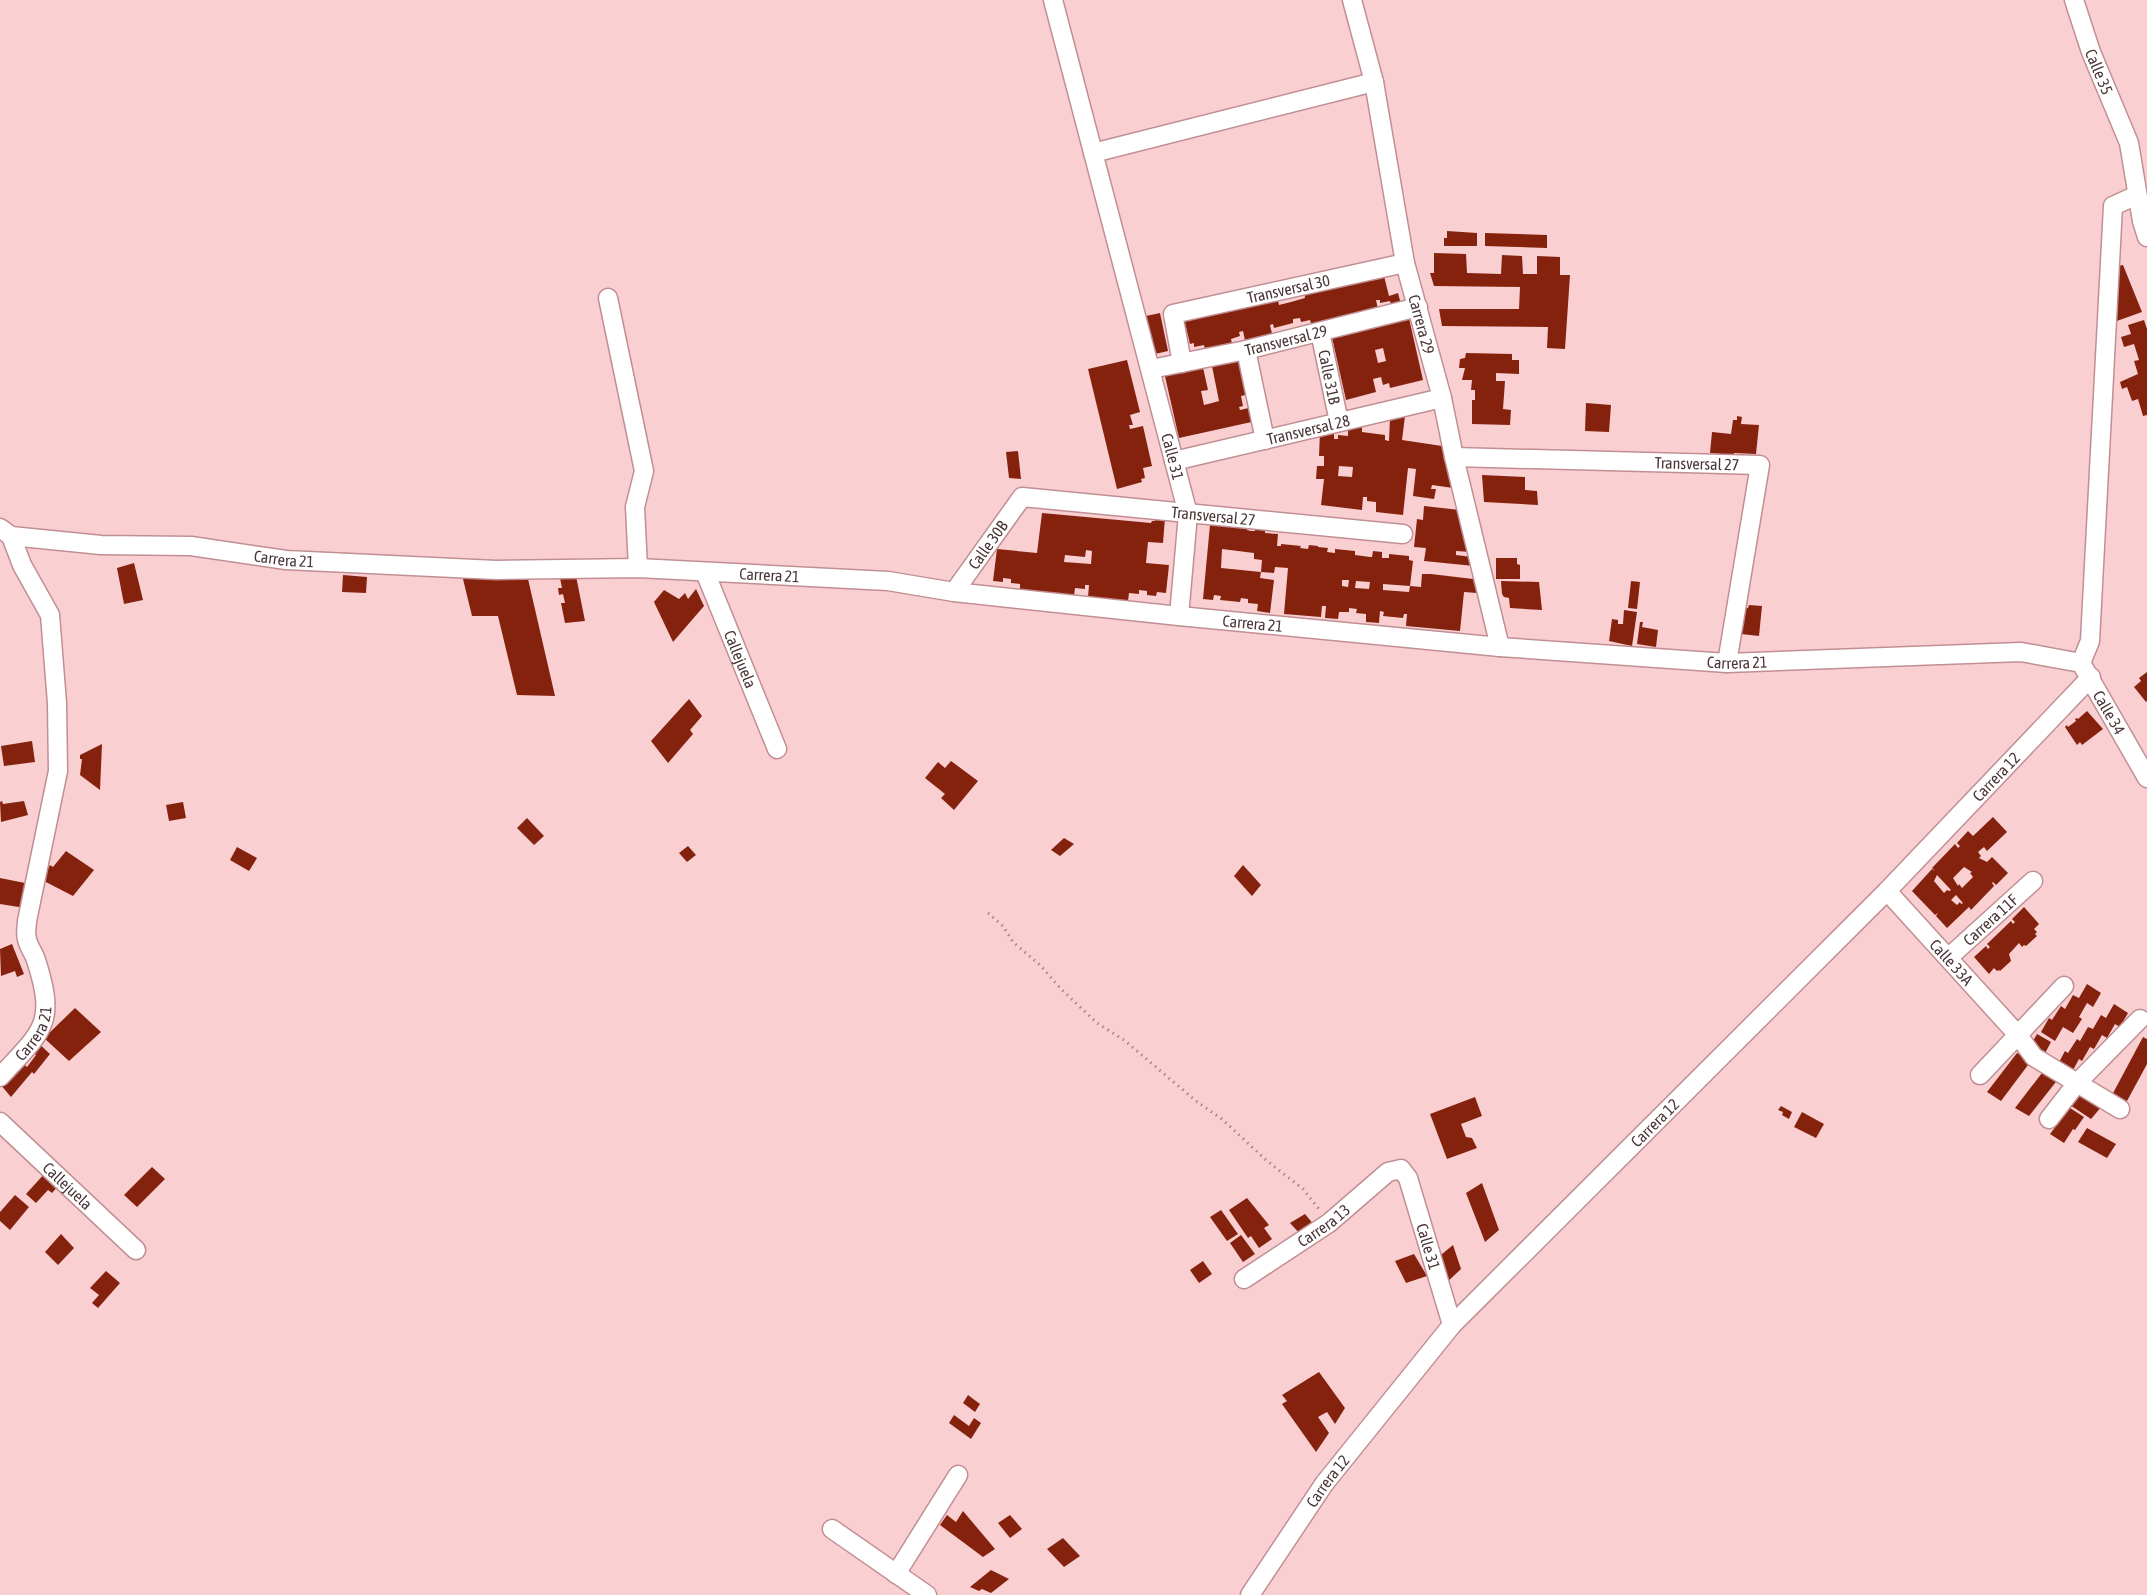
<svg xmlns="http://www.w3.org/2000/svg" width="2147" height="1595" font-family="'Asap Condensed',sans-serif">
	<style>
		.building { fill: #85220d; fill-rule: evenodd }
		.lines { fill: none; stroke-linecap: round; stroke-linejoin: round }
		.street-casing { stroke: #c18f93; stroke-width: 21 }
		.path { stroke: #a78789; stroke-width: 3; stroke-dasharray: 1.5 4.5; stroke-linecap: butt }
		.street { stroke: #fff; stroke-width: 18 }
		.labels { text-anchor: middle; dominant-baseline: central; stroke-width: 6; stroke-linejoin: round; paint-order: stroke }
		.street-label { font-size: 16px; fill: #4a3537; stroke: #fcfcfc }
	</style>
	<rect width="100%" height="100%" fill="#f9cfd2"/>
	<!-- building -->
	<g class="building">
		<path d="M1447,231L1477,233V246H1444V238H1447Z"/>
		<path d="M1485,233L1547,235V248L1485,246Z"/>
		<path d="M1434,253L1466,254L1467,273L1501,274L1502,255L1522,256L1523,274H1537V256L1560,257V275H1570L1565,349L1547,348L1548,327L1442,326L1439,309H1519L1520,287L1434,286L1430,273H1434Z"/>
		<path d="M2123,265L2142,312L2114,322L2117,266Z"/>
		<path d="M1383,272L1389,296L1398,293L1402,308L1392,310L1390,301L1380,303V300H1376L1379,314L1313,329L1310,320L1301,322L1300,318L1293,319V323L1274,328L1273,324L1270,325L1273,338L1246,345L1243,331L1239,332L1240,336L1231,339L1233,348L1206,354L1204,345L1194,347V343L1190,344L1184,319L1277,296L1279,305L1291,302L1305,298L1304,290Z"/>
		<path d="M1160,313L1168,351L1155,354L1146,316Z"/>
		<path d="M1408,314L1423,380L1390,388L1389,383L1383,385L1381,377L1373,379L1376,392L1346,400L1331,333ZM1383,348L1386,361L1378,363L1375,350Z"/>
		<path d="M2144,320L2147,329V415L2143,416L2138,399L2132,401L2127,387L2122,389L2120,382L2138,374L2134,361L2139,360L2134,344L2124,347L2121,337L2131,334L2128,325Z"/>
		<path d="M1466,353L1512,354V360H1519V374L1496,373V381H1505L1503,409L1511,410L1510,425L1472,424V400H1475V390H1471L1472,380H1462L1465,368H1459L1460,359L1465,358Z"/>
		<path d="M1241,354L1250,394L1241,396L1243,406L1239,407L1240,410L1253,407L1256,421L1179,438L1164,372L1202,363L1208,390L1201,391L1204,405L1212,403L1219,401L1211,361Z"/>
		<path d="M1127,360L1140,412L1130,415L1133,425H1129L1130,429L1143,426L1152,466L1143,468L1145,478L1141,479L1142,482L1117,489L1088,369Z"/>
		<path d="M1586,403L1611,405L1609,432L1585,431Z"/>
		<path d="M1405,416L1402,440L1442,446L1453,488L1432,485L1431,489H1436L1434,499L1413,496L1416,469L1408,468L1403,515L1376,512V502L1367,501V497H1363L1362,510L1321,505L1324,479H1316L1317,466H1324V456H1319L1320,432L1334,429V439H1338V435L1348,436V426L1362,423V432L1385,435V440L1389,441L1390,418ZM1339,466L1353,467L1352,477L1338,476Z"/>
		<path d="M1737,416L1742,417L1741,424L1759,425L1756,454L1734,453V455L1710,453L1712,432L1731,434L1733,420H1737Z"/>
		<path d="M1018,451L1021,479L1009,478L1006,452Z"/>
		<path d="M1482,475L1525,477V490L1537,491L1538,505L1484,502Z"/>
		<path d="M1424,506L1460,510L1471,552L1456,551V555L1472,557L1474,566L1424,561L1426,548L1414,547L1417,519L1423,520Z"/>
		<path d="M1042,513L1151,523L1152,521H1155L1156,517L1165,518L1163,543L1148,542L1146,563L1169,565L1166,593L1157,592L1156,596L1147,595V591L1139,590V594L1129,593L1128,601L1088,597L1089,585H1085V589L1075,588L1074,596L1020,591V584L1011,583V579L1003,578V582L993,581L997,549L1037,553ZM1086,550L1092,551L1091,564L1064,562L1065,555L1085,557Z"/>
		<path d="M1228,524L1248,526L1247,530L1251,531H1255V527L1265,528V533L1278,534L1277,546H1281V544L1301,546L1300,548L1308,549L1309,545L1318,546V547L1328,548L1327,552L1335,553V549L1355,551V555L1370,557H1372L1373,551L1382,552V558H1389V554L1409,556V560L1413,561L1410,586L1421,587L1422,574H1431L1473,579L1477,593L1464,592L1460,631L1406,626L1407,614H1404L1403,618L1383,616L1384,612L1380,611L1379,623L1366,622V614L1356,613L1357,609L1349,608V612H1339L1338,619L1325,618L1326,606H1322L1321,617L1284,614L1288,568L1275,567L1274,573L1261,572L1262,560L1254,559V553L1222,549L1221,568L1261,572L1260,578L1274,580L1270,613L1257,611L1258,604L1248,603V599L1241,598L1240,602L1220,600L1221,596L1214,595L1213,600L1203,599L1210,525L1228,526ZM1342,580H1349L1348,587L1342,586ZM1356,581L1370,582L1369,589L1355,588ZM1383,584L1410,586L1409,592L1383,590Z"/>
		<path d="M1496,558H1517V564L1520,565V579H1496Z"/>
		<path d="M134,563L143,600L124,604L117,568Z"/>
		<path d="M575,571L585,621L565,623L561,603H565L563,594L559,595L558,588H562L559,573Z"/>
		<path d="M343,575L367,577L366,593L342,592Z"/>
		<path d="M489,576H514V579H528L555,696L517,695L498,616H472L463,579H490Z"/>
		<path d="M1501,581L1539,582L1542,610L1510,608L1509,598L1504,597L1502,594Z"/>
		<path d="M1631,581L1640,582L1637,609L1628,608Z"/>
		<path d="M696,589L704,606L673,642L654,602L664,590L679,599L685,593L688,599Z"/>
		<path d="M1749,605L1762,606L1759,636L1741,634L1744,608H1748Z"/>
		<path d="M1624,610L1637,612L1632,646L1609,641L1612,619L1618,620V624H1623Z"/>
		<path d="M1640,622H1643L1642,627L1658,630L1656,647L1637,644Z"/>
		<path d="M2147,672V701L2146,702L2134,687L2141,681L2139,678Z"/>
		<path d="M689,699L702,716L690,730L693,734L668,763L651,741Z"/>
		<path d="M2087,711L2103,729L2082,745L2080,742L2077,745L2065,727L2067,725L2068,727L2076,721L2075,719L2077,718L2078,719Z"/>
		<path d="M32,741L35,762L4,766L1,746Z"/>
		<path d="M102,744L100,790L80,775L82,759H80V755Z"/>
		<path d="M951,761L978,781L954,810L941,798L945,794L925,778L938,762L945,768Z"/>
		<path d="M2,801L3,804L24,801L28,815L1,822L0,802Z"/>
		<path d="M183,802L186,818L169,821L166,805Z"/>
		<path d="M1993,817L2007,832L1987,851L1984,847L1978,852L1981,856L1979,858L1987,862L1992,857L2008,873L1996,885L1993,882L1992,883L1994,886L1971,910L1969,907L1947,928L1936,916L1938,913L1935,915L1912,891L1932,869L1935,871L1932,868L1955,844L1958,848L1960,846L1957,843L1968,831L1973,836ZM1964,867L1972,872L1970,873L1973,877L1962,888L1959,884L1958,886L1953,878ZM1937,875L1951,890L1949,891L1947,890L1944,893L1934,881ZM1956,895L1963,903L1961,904L1960,902L1957,905L1951,900Z"/>
		<path d="M527,818L544,836L534,845L517,828Z"/>
		<path d="M1064,838L1074,844L1060,856L1051,850Z"/>
		<path d="M688,846L696,855L687,862L679,853Z"/>
		<path d="M237,847L257,858L249,871L230,860Z"/>
		<path d="M66,851L94,870L73,896L42,880L50,865L53,867Z"/>
		<path d="M1243,865L1261,885L1252,896L1234,876Z"/>
		<path d="M0,878L30,884L25,908L0,904Z"/>
		<path d="M2024,907L2039,924L2034,929L2037,932L2035,934L2037,936L2026,946L2024,945L2022,947L2019,943L2009,954L2011,961L2000,971L1999,970L1997,971L1994,968L1989,974L1974,957L1986,946L1988,949L1990,947L1987,944L2011,921L2013,924L2015,922L2012,919Z"/>
		<path d="M12,944L24,974L17,977L15,971L1,976L0,949Z"/>
		<path d="M2087,984L2101,993L2093,1007L2087,1003L2079,1017L2082,1019L2073,1033L2063,1027L2055,1041L2041,1032L2049,1018L2052,1020L2061,1006L2065,1009L2073,995L2079,998Z"/>
		<path d="M2114,1004L2128,1013L2120,1027L2115,1024L2107,1038L2102,1035L2094,1049L2090,1047L2082,1061L2079,1059L2071,1074L2057,1066L2065,1051L2068,1053L2077,1039L2080,1041L2088,1027L2093,1029L2101,1015L2106,1018Z"/>
		<path d="M75,1008L101,1032L69,1061L44,1038Z"/>
		<path d="M2037,1034L2051,1042L2043,1057L2029,1048Z"/>
		<path d="M2143,1037L2147,1039V1064L2127,1101L2112,1095Z"/>
		<path d="M35,1040L50,1054L34,1074L32,1072L11,1097L0,1084L20,1060L27,1067L36,1055L29,1048Z"/>
		<path d="M2017,1053L2031,1061L2001,1101L1987,1092Z"/>
		<path d="M2045,1069L2059,1078L2029,1116L2015,1108Z"/>
		<path d="M2078,1090L2102,1106L2091,1119L2067,1103Z"/>
		<path d="M1475,1097L1482,1116L1461,1124L1466,1137L1472,1138L1477,1148L1447,1159L1430,1114Z"/>
		<path d="M1781,1106L1792,1112L1789,1119L1782,1115L1783,1112L1778,1110Z"/>
		<path d="M2070,1108L2084,1117L2075,1130L2073,1129L2064,1143L2050,1134Z"/>
		<path d="M1802,1112L1824,1124L1816,1138L1794,1127Z"/>
		<path d="M2087,1128L2116,1144L2107,1158L2078,1142Z"/>
		<path d="M152,1167L165,1179L137,1207L124,1195Z"/>
		<path d="M46,1172L60,1184L52,1193L48,1190L36,1203L26,1194Z"/>
		<path d="M1482,1183L1499,1230L1485,1242L1466,1193Z"/>
		<path d="M15,1195L29,1207L10,1230L0,1221V1212Z"/>
		<path d="M1247,1198L1269,1225L1264,1228L1272,1239L1259,1248L1251,1236L1248,1238L1229,1210Z"/>
		<path d="M1221,1210L1238,1234L1227,1241L1210,1217Z"/>
		<path d="M1305,1214L1315,1226L1301,1235L1290,1223Z"/>
		<path d="M61,1234L74,1248L58,1265L45,1252Z"/>
		<path d="M1241,1235L1255,1254L1243,1262L1230,1243Z"/>
		<path d="M1453,1245L1461,1269L1444,1285L1436,1259Z"/>
		<path d="M1414,1254L1427,1276L1406,1283L1395,1261Z"/>
		<path d="M1203,1261L1212,1274L1199,1283L1190,1270Z"/>
		<path d="M106,1271L120,1283L98,1308L92,1303L99,1295L90,1288Z"/>
		<path d="M1319,1372L1345,1408L1335,1424L1327,1412L1318,1417L1329,1433L1316,1452L1282,1404L1287,1401L1282,1395Z"/>
		<path d="M968,1395L980,1404L975,1412L963,1403Z"/>
		<path d="M954,1415L969,1426L974,1418L981,1423L971,1439L949,1423Z"/>
		<path d="M963,1511L995,1549L983,1557L940,1525L947,1515L956,1522Z"/>
		<path d="M1010,1515L1022,1529L1010,1538L998,1523Z"/>
		<path d="M1063,1538L1080,1556L1064,1567L1047,1549Z"/>
		<path d="M991,1570L1009,1579L991,1593L982,1589L979,1591L970,1587Z"/>
	</g>
	<g class="lines">
		<defs>
			<g id="street">
				<path id="s1" d="M1053,0L1188,514L1179,616"/>
				<path id="s2" d="M1352,0L1374,82L1405,263L1442,398L1454,457L1500,647"/>
				<path id="s3" d="M2074,0L2091,52L2129,143L2142,221L2147,237"/>
				<path d="M1093,153L1374,82"/>
				<path d="M608,298L644,471L635,507L638,568"/>
				<path id="s4" d="M1320,332L1339,422"/>
				<path d="M1246,350L1265,440"/>
				<path id="s5" d="M1182,363L1173,314L1405,263"/>
				<path id="s6" d="M1151,369L1246,350L1418,307"/>
				<path id="s7" d="M1454,457L1760,465L1727,663"/>
				<path id="s8" d="M1174,461L1442,398"/>
				<path id="s9" d="M0,528L11,536L101,545L191,546L286,560L496,570L638,568L888,581L954,592L1179,616L1500,647L1727,663L2021,652L2081,663L2147,778"/>
				<path id="s10" d="M705,572L777,749"/>
				<path id="s11" d="M954,592L1022,497L1403,534"/>
				<path d="M2081,663L2090,641L2113,206L2137,195"/>
				<path id="s12" d="M1887,891L2017,1034L2034,1057L2120,1109"/>
				<path id="s13" d="M1948,958L2033,881"/>
				<path d="M1980,1075L2064,986"/>
				<path id="s14" d="M0,1077C42,1031 57,1025 36,960C34,953 28,946 27,939C25,934 27,926 27,921L58,771L57,703L50,615L22,565L11,536"/>
				<path d="M2049,1119L2077,1083L2140,1019"/>
				<path id="s15" d="M0,1122L136,1250"/>
				<path id="s16" d="M1244,1279L1329,1223L1388,1172L1401,1169L1408,1178L1452,1325"/>
				<path d="M832,1529L927,1595"/>
				<path d="M896,1574L958,1475"/>
				<path id="s17" d="M1250,1595L1324,1484L1452,1325L1887,891L2091,677"/>
			</g>
		</defs>
		<!-- street casing -->
		<use href="#street" class="street-casing"/>
		<!-- path -->
		<path class="path" d="M988,913L1003,926L1013,942L1041,966L1060,988L1097,1023L1124,1040L1196,1101L1223,1120L1266,1160L1303,1189L1319,1209"/>
		<!-- street -->
		<use href="#street" class="street"/>
	</g>
	<g class="labels">
		<!-- street labels -->
		<g class="street-label">
			<text stroke="none"><textPath href="#s3" startOffset="76">Calle 35</textPath></text>
			<text stroke="none"><textPath href="#s5" startOffset="168">Transversal 30</textPath></text>
			<text stroke="none"><textPath href="#s2" startOffset="332">Carrera 29</textPath></text>
			<text stroke="none"><textPath href="#s6" startOffset="138">Transversal 29</textPath></text>
			<text stroke="none"><textPath href="#s4" startOffset="46">Calle 31B</textPath></text>
			<text stroke="none"><textPath href="#s8" startOffset="138">Transversal 28</textPath></text>
			<text stroke="none"><textPath href="#s1" startOffset="472">Calle 31</textPath></text>
			<text stroke="none"><textPath href="#s7" startOffset="243">Transversal 27</textPath></text>
			<text stroke="none"><textPath href="#s11" startOffset="309">Transversal 27</textPath></text>
			<text stroke="none"><textPath href="#s11" startOffset="58">Calle 30B</textPath></text>
			<text stroke="none"><textPath href="#s9" startOffset="288">Carrera 21</textPath></text>
			<text stroke="none"><textPath href="#s9" startOffset="774">Carrera 21</textPath></text>
			<text stroke="none"><textPath href="#s9" startOffset="1260">Carrera 21</textPath></text>
			<text stroke="none"><textPath href="#s10" startOffset="94">Callejuela</textPath></text>
			<text stroke="none"><textPath href="#s9" startOffset="1746">Carrera 21</textPath></text>
			<text stroke="none"><textPath href="#s9" startOffset="2148">Calle 34</textPath></text>
			<text stroke="none"><textPath href="#s17" startOffset="1110">Carrera 12</textPath></text>
			<text stroke="none"><textPath href="#s13" startOffset="57">Carrera 11F</textPath></text>
			<text stroke="none"><textPath href="#s12" startOffset="96">Calle 33A</textPath></text>
			<text stroke="none"><textPath href="#s14" startOffset="56">Carrera 21</textPath></text>
			<text stroke="none"><textPath href="#s17" startOffset="624">Carrera 12</textPath></text>
			<text stroke="none"><textPath href="#s15" startOffset="93">Callejuela</textPath></text>
			<text stroke="none"><textPath href="#s16" startOffset="96">Carrera 13</textPath></text>
			<text stroke="none"><textPath href="#s16" startOffset="276">Calle 31</textPath></text>
			<text stroke="none"><textPath href="#s17" startOffset="138">Carrera 12</textPath></text>
		</g>
	</g>
</svg>
